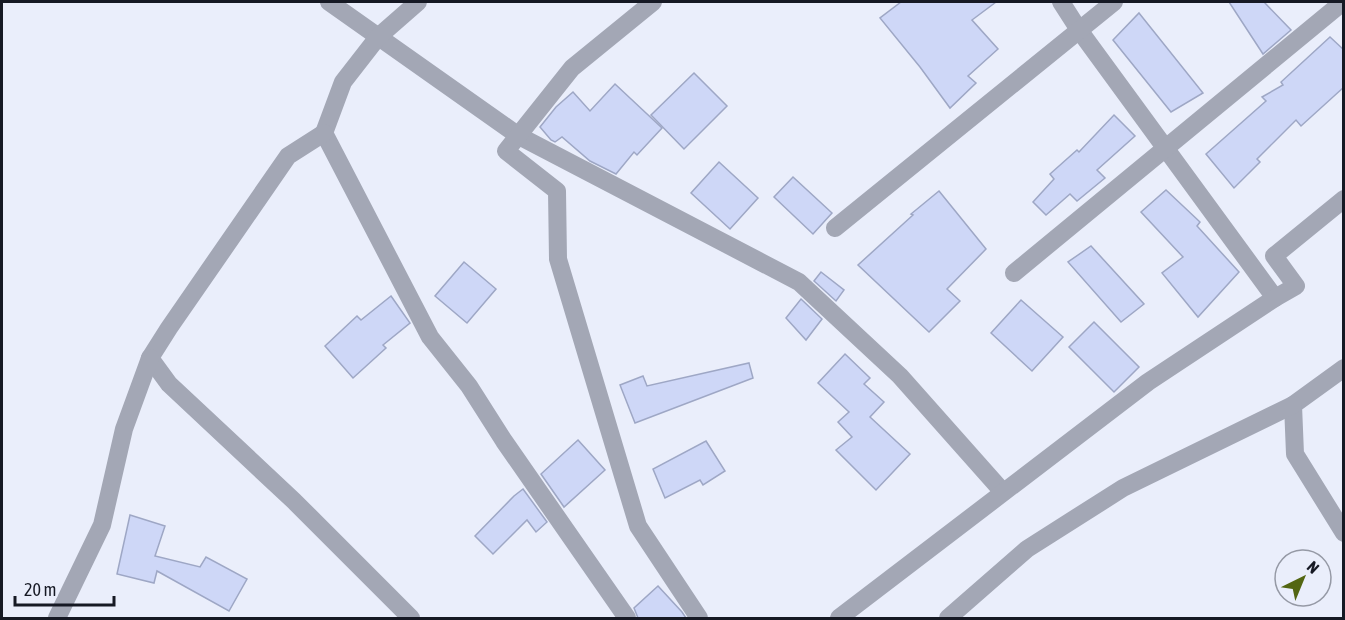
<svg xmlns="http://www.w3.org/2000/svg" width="1345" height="620" font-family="'Asap Condensed',sans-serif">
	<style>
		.building { fill: #ced7f7; stroke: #9ea7c5; stroke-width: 1.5 }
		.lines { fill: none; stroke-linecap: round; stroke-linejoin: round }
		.minor { stroke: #a3a7b5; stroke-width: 18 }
	</style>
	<rect width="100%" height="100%" fill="#eaeefb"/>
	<!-- building -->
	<g class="building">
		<path d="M901,2H996L972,20L998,49L968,76L976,83L950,108L920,67L880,18Z"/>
		<path d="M1229,2H1264L1291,30L1263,54Z"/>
		<path d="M1139,13L1203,93L1171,112L1113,40Z"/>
		<path d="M1330,37L1344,50V87L1301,126L1296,120L1257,159L1260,162L1234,188L1206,154L1266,101L1262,97L1283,85L1281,82Z"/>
		<path d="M694,73L727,106L684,149L651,115Z"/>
		<path d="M615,84L662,128L637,155L634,152L616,174L590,161L562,137L555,142L551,140L540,127L556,107L573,92L590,111Z"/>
		<path d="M1114,115L1135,136L1097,170L1105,178L1077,201L1070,194L1046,215L1033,202L1054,179L1050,174L1077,150L1079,152Z"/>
		<path d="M719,162L758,198L730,229L691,193Z"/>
		<path d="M793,177L832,213L813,234L774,197Z"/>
		<path d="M1166,190L1200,222L1197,226L1239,272L1198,317L1162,273L1183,257L1141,212Z"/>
		<path d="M939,191L986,249L947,289L960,301L929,332L858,265L913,215L911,214Z"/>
		<path d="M1091,246L1144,304L1121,322L1068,262Z"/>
		<path d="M464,262L496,289L467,323L435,296Z"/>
		<path d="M821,272L844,290L836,301L814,281Z"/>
		<path d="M391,296L410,323L383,345L386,348L353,378L325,346L357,316L361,320Z"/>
		<path d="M801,299L822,319L806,340L786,318Z"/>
		<path d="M1021,300L1063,337L1032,371L991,333Z"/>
		<path d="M1094,322L1139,367L1114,392L1069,347Z"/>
		<path d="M845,354L870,378L864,384L884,402L870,417L910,454L876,490L836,450L852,437L838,422L849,412L818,383Z"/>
		<path d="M749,363L753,378L635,423L620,385L643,376L647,386Z"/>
		<path d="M578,440L605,470L564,507L541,474Z"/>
		<path d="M706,441L725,471L703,485L700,480L665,498L653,469Z"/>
		<path d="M523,489L547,522L536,532L527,520L493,554L475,536L514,496Z"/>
		<path d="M130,515L165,526L155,556L200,567L206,557L247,579L229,611L157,571L154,583L117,574Z"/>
		<path d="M658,586L682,612L686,618H638L634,608Z"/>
	</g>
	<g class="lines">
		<!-- minor -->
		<g class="minor">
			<path d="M329,2L519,136L799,282L900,376L1003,492"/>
			<path d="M418,2L378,37L343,82L324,133L430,337L469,386L504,441L627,618"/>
			<path d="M653,2L572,68L506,151L557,191L558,259L638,526L699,618"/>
			<path d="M1061,2L1079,30L1275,298"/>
			<path d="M324,133L288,156L169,328L150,358L169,384L294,501L411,618"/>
			<path d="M835,228L1114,2"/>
			<path d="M1014,273L1343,2"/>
			<path d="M1344,368L1293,405L1295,454L1344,533"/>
			<path d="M57,618L102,525L124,429L150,358"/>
			<path d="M839,618L1148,382L1275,298L1296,286L1274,256L1344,199"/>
			<path d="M948,618L1027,549L1123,488L1293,405"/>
		</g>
	</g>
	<!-- border -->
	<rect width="1345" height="620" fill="none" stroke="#161924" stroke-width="6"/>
	<!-- north arrow -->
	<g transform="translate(1303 578) rotate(43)"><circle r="28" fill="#eaeefb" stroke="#9599a5" stroke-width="1.5"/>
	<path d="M0-4.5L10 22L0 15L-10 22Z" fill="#536612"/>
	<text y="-9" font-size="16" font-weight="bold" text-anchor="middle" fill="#161924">N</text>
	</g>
	<!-- scale -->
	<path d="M15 596v9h99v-9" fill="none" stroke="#161924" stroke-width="3"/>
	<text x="24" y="596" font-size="18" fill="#161924" stroke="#eaeefb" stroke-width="4.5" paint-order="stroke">20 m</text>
</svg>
